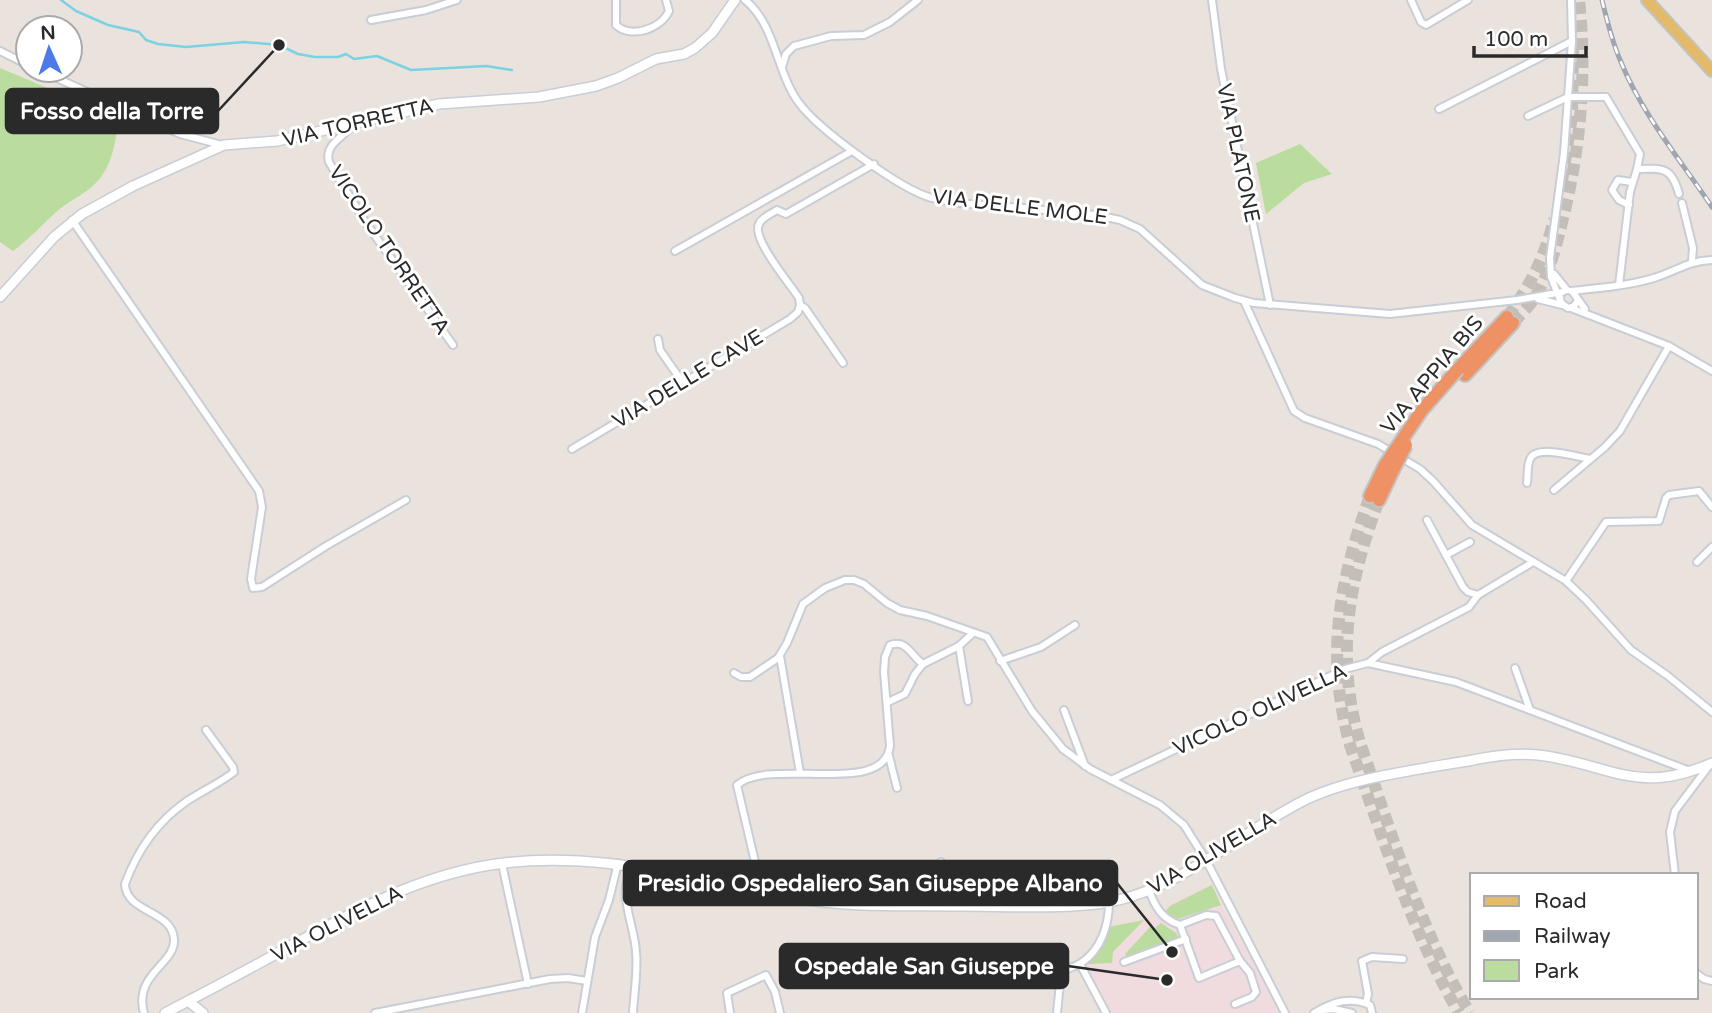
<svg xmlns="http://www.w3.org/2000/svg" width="1712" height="1013" font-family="'Varela Round',sans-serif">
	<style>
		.medical { fill: #f0dbde }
		.green { fill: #badc9e }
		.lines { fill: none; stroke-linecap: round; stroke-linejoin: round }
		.stream { stroke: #7ad2e2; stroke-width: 2.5 }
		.highway-tunnel { stroke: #c4beb9; stroke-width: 12; stroke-dasharray: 12 6; stroke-linecap: butt }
		.street-casing { stroke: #c8cdd6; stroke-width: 10 }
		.secondary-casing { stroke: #c8cdd6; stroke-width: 12 }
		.primary-casing { stroke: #c3c3c3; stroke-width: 14 }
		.highway-casing { stroke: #c3c3c3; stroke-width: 16 }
		.street { stroke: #fff; stroke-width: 6 }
		.secondary { stroke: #fff; stroke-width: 9 }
		.primary { stroke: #e3b96a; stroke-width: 10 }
		.highway { stroke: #ee9164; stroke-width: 12 }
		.rail-casing { stroke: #a0a5b2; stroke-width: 5 }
		.rail { stroke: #fff; stroke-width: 2.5; stroke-dasharray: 8; stroke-linecap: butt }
		.highway-bridge-casing { stroke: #c3c3c3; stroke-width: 16; stroke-linecap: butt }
		.highway-bridge { stroke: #ee9164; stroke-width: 12 }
		.labels { text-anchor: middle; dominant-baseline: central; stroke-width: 6; stroke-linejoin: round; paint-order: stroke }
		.street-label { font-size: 21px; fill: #2a2a2a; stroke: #fff }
		.leader { fill: none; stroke: #2a2a2a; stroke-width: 2.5 }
		.callout-dot { fill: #2a2a2a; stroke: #fff; stroke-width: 2.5 }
		.callout { fill: #2a2a2a; stroke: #2a2a2a; stroke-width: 2.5 }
		.callout-label { font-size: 23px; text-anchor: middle; font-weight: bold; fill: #fff }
	</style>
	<rect width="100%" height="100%" fill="#eae3dd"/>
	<!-- medical -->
	<path class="medical" d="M1212,883L1221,905L1280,1013H1109L1087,964L1102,947L1108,927L1163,913L1167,906Z"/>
	<!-- green -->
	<g class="green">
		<path d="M0,68L119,118C115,145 112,172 88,190C80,196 70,201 61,208C44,222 31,238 13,251L0,242Z"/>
		<path d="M1300,144L1332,174L1304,183L1266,214L1256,163Z"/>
		<path d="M1212,885L1221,905L1178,919L1164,913L1170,906Z"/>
		<path d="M1144,920L1113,952L1112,963L1087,964L1102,947L1108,927Z"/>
		<path d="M1161,923L1176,933L1178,937L1128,957L1125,954L1151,926L1155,928Z"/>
	</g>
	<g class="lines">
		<!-- stream -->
		<path class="stream" d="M61,0L76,11L108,25L139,32L146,40L158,44L186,47L244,42L279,45L298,54L315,57H338L346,54L354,59L377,56L411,70L486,66L512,70"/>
		<!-- highway-tunnel -->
		<g class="highway-tunnel">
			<path d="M1562,181L1572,116L1573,46"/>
			<path d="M1507,317C1530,286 1545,257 1554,219"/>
			<path d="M1513,323C1521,314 1531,305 1537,294C1550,271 1557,244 1563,218C1581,147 1587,73 1579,0"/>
			<path d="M1370,496C1339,582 1325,655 1350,745C1382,835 1411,930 1459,1013"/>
			<path d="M1379,500C1348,583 1335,656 1360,743C1391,831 1421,933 1470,1013"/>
		</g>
		<defs>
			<g id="street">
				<path d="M616,0V25C631,39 661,29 669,11L666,0"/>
				<path d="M745,0C776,25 776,72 799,103C818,129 901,190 932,198C952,204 974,204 995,206C1029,208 1062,212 1096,215L1120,220L1140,229L1202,285L1235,298L1254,303L1390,314L1517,300L1563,292"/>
				<path d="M1212,0L1221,69L1270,305"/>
				<path d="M1411,0L1421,22L1426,25L1468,0"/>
				<path d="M371,20L426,10L457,0"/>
				<path d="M0,51L28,65"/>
				<path d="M782,67L786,54L794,46L831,36L864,35L890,22L918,0"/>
				<path d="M39,70L180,134L222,145"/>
				<path d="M1439,109L1572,41"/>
				<path d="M1528,116L1568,97H1606L1640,154L1637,169"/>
				<path d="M354,124C344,137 324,144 329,162L366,223L453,345"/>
				<path d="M1682,203L1693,248L1692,261"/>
				<path d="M1629,205L1619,200L1612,190L1618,180L1632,182"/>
				<path d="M72,220L259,491L262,507L251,579L253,588L262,587L326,546L406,500"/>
				<path d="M675,251L852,151"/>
				<path d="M1554,274L1567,290"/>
				<path d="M1619,285L1630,192L1637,169C1663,168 1672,167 1679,194"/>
				<path d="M1571,291C1599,288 1627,286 1654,278C1677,271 1687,261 1712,260"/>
				<path d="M1572,291L1585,309"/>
				<path d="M1560,297L1561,303L1568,308L1574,306L1577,302"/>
				<path d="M1538,299L1562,305"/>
				<path d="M1560,300L1551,277L1550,258L1564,153L1572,41L1571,0"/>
				<path d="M1244,301L1294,411L1305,418L1378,444L1420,469L1433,481L1472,525L1566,581L1586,600L1631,650L1668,676L1712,712"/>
				<path d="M1571,308L1669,346L1712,371"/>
				<path d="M658,339L660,350L683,383"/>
				<path d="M843,363L805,308L800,305L799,298C790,284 751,238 759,224C762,217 771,214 777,210L786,214L874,164"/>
				<path d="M572,449L790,319L798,312L800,305"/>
				<path d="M1527,483C1528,476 1527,465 1530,459C1537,444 1577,457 1590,459"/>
				<path d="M1554,490L1605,447L1620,431L1669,346"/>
				<path d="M1427,520L1463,587L1468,592L1478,595"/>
				<path d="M1446,555L1470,542"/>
				<path d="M1697,562L1712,547"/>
				<path d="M1566,581L1606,522L1659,521L1666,498L1669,495L1699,491L1712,507"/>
				<path d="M959,646L968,701"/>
				<path d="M780,656L800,773"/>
				<path d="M1000,661L1041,647L1075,625"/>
				<path d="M1368,663L1382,652L1469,607L1478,595L1533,562"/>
				<path d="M1515,668L1530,710"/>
				<path d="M734,673L741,677H750L778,658L787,643L803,604L825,588L845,580H854L864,584L887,603L900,610L927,616L987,637L1032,711L1063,749L1090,769L1160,805L1184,825L1206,860L1285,1013"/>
				<path d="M888,702L905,694L915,674L923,664L959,646L973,633"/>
				<path d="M1064,710L1085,766"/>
				<path d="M889,756L897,788"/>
				<path d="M1111,780L1345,669L1368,663L1456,682L1690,771"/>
				<path d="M941,862L947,906"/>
				<path d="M502,864L528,984"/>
				<path d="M1675,875L1670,832L1675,811L1711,763"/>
				<path d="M1149,890C1155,907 1162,919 1180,925L1199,978L1240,961L1216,916L1206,915L1180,925"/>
				<path d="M762,892L737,785C770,756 884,798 890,746L884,672L885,657L890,645C907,639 911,656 923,664"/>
				<path d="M1124,962L1186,939"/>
				<path d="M1080,964L1106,1013"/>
				<path d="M1696,973L1704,979L1712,981"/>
				<path d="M1366,1003L1368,994L1362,961L1372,957L1403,959"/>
				<path d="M1235,1004L1252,997L1256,992L1250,973L1240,961"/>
				<path d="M1322,1010L1334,1009L1352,1013"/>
				<path d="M144,1013C133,974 176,964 174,939C172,910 126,913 125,884C137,851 158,821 187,801C202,791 220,783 234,772L233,767L206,730"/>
				<path d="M375,1013L550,979L568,978L587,981"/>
				<path d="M582,1013L595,937L609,900L618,863"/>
				<path d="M633,1013C634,993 638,972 636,952C634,921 616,895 633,865"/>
				<path d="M730,1013L727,993L766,975L775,992L780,1013"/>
				<path d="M1057,1013L1061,973C1067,967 1074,968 1081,963C1101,950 1109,925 1109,902"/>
				<path d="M1314,1013C1333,1002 1349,996 1370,1005L1372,1013"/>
			</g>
			<g id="secondary">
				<path d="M0,297L54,237L82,214L133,186L224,145L277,141L439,104L539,97L596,86L618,78L656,59L684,54L695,48L712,33L735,0"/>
				<path d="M188,1001L203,1013"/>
				<path d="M165,1013C206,992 247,970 287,948C352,912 416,877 490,865C595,848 693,880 796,898C849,908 904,905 958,906C1004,906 1051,909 1097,904C1177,894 1237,833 1307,799C1354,777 1422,769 1473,760C1497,755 1522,752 1546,756C1615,767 1639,795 1712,763"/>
			</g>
			<path id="primary" d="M1647,0L1712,71"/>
			<g id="highway">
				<path d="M1458,369L1507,317"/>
				<path d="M1465,375L1513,323"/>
				<path d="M1370,496L1385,465"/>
				<path d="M1379,500L1393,470"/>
			</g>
		</defs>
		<!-- street casing -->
		<use href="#street" class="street-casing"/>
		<!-- secondary casing -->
		<use href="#secondary" class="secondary-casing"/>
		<!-- primary casing -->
		<use href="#primary" class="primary-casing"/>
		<!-- highway casing -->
		<use href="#highway" class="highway-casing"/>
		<!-- street -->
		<use href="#street" class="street"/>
		<!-- secondary -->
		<use href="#secondary" class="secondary"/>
		<!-- primary -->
		<use href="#primary" class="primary"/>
		<!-- highway -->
		<use href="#highway" class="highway"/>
		<defs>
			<path id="rail" d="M1602,0C1607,21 1612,42 1621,62C1642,114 1681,161 1712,207"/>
		</defs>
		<!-- rail casing -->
		<use href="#rail" class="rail-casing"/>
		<!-- rail -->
		<use href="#rail" class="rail"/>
		<defs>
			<g id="highway-bridge">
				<path d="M1385,465L1422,410L1458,369"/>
				<path d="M1393,470L1406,445"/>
			</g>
		</defs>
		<!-- highway-bridge casing -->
		<use href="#highway-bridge" class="highway-bridge-casing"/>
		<!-- highway-bridge -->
		<use href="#highway-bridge" class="highway-bridge"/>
	</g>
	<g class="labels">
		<!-- street labels -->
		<g class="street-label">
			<text transform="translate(358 123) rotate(-13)">VIA TORRETTA</text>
			<text transform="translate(1238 153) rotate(78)">VIA PLATONE</text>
			<text transform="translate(1020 207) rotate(7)">VIA DELLE MOLE</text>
			<text transform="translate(389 250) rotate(56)">VICOLO TORRETTA</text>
			<text transform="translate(1432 375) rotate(-50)">VIA APPIA BIS</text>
			<text transform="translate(688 379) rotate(-31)">VIA DELLE CAVE</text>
			<text transform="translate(1260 710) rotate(-25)">VICOLO OLIVELLA</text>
			<text transform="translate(1212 853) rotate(-30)">VIA OLIVELLA</text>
			<text transform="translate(337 924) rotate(-27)">VIA OLIVELLA</text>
		</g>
	</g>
	<!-- callouts -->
	<path class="leader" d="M279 45L218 111M1172 952L1117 883M1167 980L1068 966"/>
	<g class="callout-dot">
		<circle cx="279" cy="45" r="7"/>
		<circle cx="1172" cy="952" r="7"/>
		<circle cx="1167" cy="980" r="7"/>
	</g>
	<g class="callout">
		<rect x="6" y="89" width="212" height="44" rx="7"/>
		<rect x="624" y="861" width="493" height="44" rx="7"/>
		<rect x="780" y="944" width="288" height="44" rx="7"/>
	</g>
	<g class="callout-label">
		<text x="112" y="119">Fosso della Torre</text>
		<text x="870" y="891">Presidio Ospedaliero San Giuseppe Albano</text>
		<text x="924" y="974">Ospedale San Giuseppe</text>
	</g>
	<!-- legend -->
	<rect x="1470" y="873" width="228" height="126" fill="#ffffff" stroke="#aaaaaa" stroke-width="2"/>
	<rect x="1484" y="896" width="35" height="10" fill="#e3b96a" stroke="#aaaaaa" stroke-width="2"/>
	<text x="1534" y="908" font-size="21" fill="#2a2a2a">Road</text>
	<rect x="1484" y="931" width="35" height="10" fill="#a0a5b2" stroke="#aaaaaa" stroke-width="2"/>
	<text x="1534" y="943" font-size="21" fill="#2a2a2a">Railway</text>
	<rect x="1484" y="960" width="35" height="21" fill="#badc9e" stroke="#aaaaaa" stroke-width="2"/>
	<text x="1534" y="978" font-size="21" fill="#2a2a2a">Park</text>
	<!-- north arrow -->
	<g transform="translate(49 49) rotate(357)"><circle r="33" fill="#ffffff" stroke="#aaaaaa" stroke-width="2"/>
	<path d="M0-5L12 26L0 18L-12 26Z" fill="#4c7ae8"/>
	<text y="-10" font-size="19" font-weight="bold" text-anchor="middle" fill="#2a2a2a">N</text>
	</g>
	<!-- scale -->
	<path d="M1474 46v10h112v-10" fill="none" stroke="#2a2a2a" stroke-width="3.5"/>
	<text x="1484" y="46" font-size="21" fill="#2a2a2a" stroke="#ffffff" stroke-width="5" paint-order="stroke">100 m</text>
</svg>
